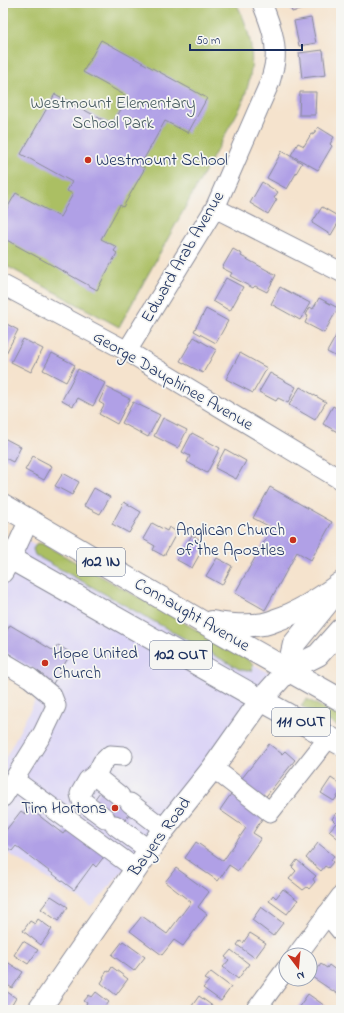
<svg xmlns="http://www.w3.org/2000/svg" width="344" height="1013" font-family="'Indie Flower',sans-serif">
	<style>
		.built { fill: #dcd5f6 }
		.green { fill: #abbf64; stroke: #637761 }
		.building { fill: #b0a0e6 }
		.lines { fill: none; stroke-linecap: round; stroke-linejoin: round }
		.minor-casing { stroke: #888996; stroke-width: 21 }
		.major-casing { stroke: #888996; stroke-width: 24 }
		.minor { stroke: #fff; stroke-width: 19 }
		.major { stroke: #fff; stroke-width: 22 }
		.poi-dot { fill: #c8321e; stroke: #f6f6f2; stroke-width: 1.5 }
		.labels { text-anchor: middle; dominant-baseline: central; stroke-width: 3.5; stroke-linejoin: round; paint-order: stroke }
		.shield { fill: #f6f6f2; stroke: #5d6b8a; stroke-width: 1 }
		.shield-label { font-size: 16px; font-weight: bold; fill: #1b2f5e }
		.park-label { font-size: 17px; fill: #465a60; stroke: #f6f6f2 }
		.poi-label { font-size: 17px; fill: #1b2f5e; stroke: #f6f6f2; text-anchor: start }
		.street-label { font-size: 17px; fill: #1b2f5e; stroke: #f6f6f2 }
	</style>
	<rect width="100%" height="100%" fill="#f6f6f2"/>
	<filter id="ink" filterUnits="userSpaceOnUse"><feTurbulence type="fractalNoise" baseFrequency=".025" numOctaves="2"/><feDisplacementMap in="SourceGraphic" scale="8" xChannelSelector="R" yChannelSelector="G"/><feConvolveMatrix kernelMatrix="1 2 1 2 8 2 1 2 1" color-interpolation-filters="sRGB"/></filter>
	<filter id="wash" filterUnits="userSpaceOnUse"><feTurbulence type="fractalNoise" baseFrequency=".012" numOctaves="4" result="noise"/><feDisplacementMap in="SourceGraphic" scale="16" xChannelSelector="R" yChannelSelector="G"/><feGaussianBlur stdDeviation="0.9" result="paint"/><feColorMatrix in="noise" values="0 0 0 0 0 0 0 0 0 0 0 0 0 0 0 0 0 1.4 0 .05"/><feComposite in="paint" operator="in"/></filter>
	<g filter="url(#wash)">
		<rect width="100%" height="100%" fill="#f5e3cd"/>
		<!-- built -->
		<path class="built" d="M14,534L286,682L92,907L3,850V763L42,687L3,662V556Z"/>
		<!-- green -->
		<g class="green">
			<path d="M3,3H236C240,11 244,18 246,26C256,55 252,80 240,108L119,327L3,264Z"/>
			<path d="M37,543L43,544L245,657L253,665L252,670L247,671L239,669L35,555L33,549Z"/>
			<path d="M307,699L341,718V728L301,706Z"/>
		</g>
		<g id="blocks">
			<!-- building -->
			<g class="building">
				<path d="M289,3H308L310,7L292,12Z"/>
				<path d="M311,18L316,43L299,46L294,21Z"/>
				<path d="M101,40L207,98L188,133L165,121L140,166L145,168L123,207L120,205L101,239L117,247L114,251L117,253L97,290L3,238V215L16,193L60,217L73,194L67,191L72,182L21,154L55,94L112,125L128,97L83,72Z"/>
				<path d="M323,50L326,75L302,78L299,53Z"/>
				<path d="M300,92H316L315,115H299Z"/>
				<path d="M318,127L334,137L330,144L332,146L318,170L291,155L298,143L304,146L311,134L313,135Z"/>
				<path d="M282,151L302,163L287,189L267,178Z"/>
				<path d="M262,182L278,192L274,198L277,199L268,214L250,203Z"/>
				<path d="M322,207L341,218L331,235L312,223Z"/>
				<path d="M233,249L242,254L241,256L276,275L267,292L255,286L253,288L230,276L232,273L222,268Z"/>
				<path d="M226,278L243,287L230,311L213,301Z"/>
				<path d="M280,287L310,303L300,320L271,304Z"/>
				<path d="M319,298L338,308L324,333L305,323L308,316L306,315L310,307L313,309Z"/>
				<path d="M206,309L228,321L216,343L194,331Z"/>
				<path d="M3,322L18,330L3,359Z"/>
				<path d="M341,327V359L327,352Z"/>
				<path d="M194,337L216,350L203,373L180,361Z"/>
				<path d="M23,339L43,349L31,372L11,362Z"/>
				<path d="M52,353L75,365L66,382L43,370Z"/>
				<path d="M240,353L267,368L253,393L226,379Z"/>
				<path d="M78,369L105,383L93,406L78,398L73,406L62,400Z"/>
				<path d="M270,373L296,387L288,403L278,398L276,401L259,392Z"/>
				<path d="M106,387L130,399L117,424L99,414L104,405L99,402Z"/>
				<path d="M300,387L326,402L315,420L289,405Z"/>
				<path d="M133,402L160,415L148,437L122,423Z"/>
				<path d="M333,406L341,411V434L323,424Z"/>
				<path d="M163,418L187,430L178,448L154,436Z"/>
				<path d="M192,433L220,448L207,473L187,462L190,456L182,452Z"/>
				<path d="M4,438L21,447L13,462L3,457V440Z"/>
				<path d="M225,449L246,461L236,479L215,468Z"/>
				<path d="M33,456L52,466L44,480L25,470Z"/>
				<path d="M63,473L79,482L72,495L55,486Z"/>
				<path d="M270,487L332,522L311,560L297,552L265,610L235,593L272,528L253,518Z"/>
				<path d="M94,488L110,497L100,514L84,506Z"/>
				<path d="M124,502L141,512L129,533L112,524Z"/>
				<path d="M152,523L167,531L169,527L177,532L164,556L153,550L155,546L143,539Z"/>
				<path d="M192,535L206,543L192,568L177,560Z"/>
				<path d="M217,558L232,566L222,585L206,576Z"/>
				<path d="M10,625L54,651L58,645L71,653L51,687L38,680L42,674L3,650V638Z"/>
				<path d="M269,744L282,754L285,751L295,760L263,800L239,782Z"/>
				<path d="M331,778L341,785V791L334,801L321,793Z"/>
				<path d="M102,789L132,810L122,824L92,803Z"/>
				<path d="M231,794L264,816L253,833L261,838L238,871L229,865L218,881L185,858L196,842L223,861L246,828L220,810Z"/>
				<path d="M29,808L63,834L69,826L106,854L96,867L93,864L74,890L16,846L12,851L3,844V834L21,811L25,814Z"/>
				<path d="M336,813L341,817V841L329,831L336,823L332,819Z"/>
				<path d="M318,843L334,856L331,860L333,862L328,868L325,866L321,871L306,858Z"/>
				<path d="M297,860L316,876L313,879L315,882L309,889L307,887L303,890L289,879L296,871L292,867Z"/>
				<path d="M176,868L209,892L198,907L207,914L183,946L174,940L162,955L130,931L142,916L167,934L191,902L165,882Z"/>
				<path d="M283,889L298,900L287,914L269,901L273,895L276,898Z"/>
				<path d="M51,896L68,907L58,921L41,909Z"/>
				<path d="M261,907L283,923L273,936L252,920Z"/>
				<path d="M38,919L52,929L41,945L23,931L30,921L35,924Z"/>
				<path d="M250,933L266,943L255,958L237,945L240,941L243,943Z"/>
				<path d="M23,941L38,950L28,964L14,955Z"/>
				<path d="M123,941L145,957L134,971L112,955Z"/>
				<path d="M231,950L249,964L238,979L223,967L229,960L225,957Z"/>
				<path d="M4,960L23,972L12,988L3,982V962Z"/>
				<path d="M321,964L327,968L329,965L341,974V992L339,995L312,977Z"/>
				<path d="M112,967L128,979L116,995L101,983L104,978L103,977L107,971L109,972Z"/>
				<path d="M211,972L231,987L221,1001L203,988L209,981L205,979Z"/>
				<path d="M3,989L16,998L9,1010H3Z"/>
				<path d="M96,992L109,1002L103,1010H92L86,1005L87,1003L84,1001L89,995L92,997Z"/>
				<path d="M308,994L328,1008L326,1010H300L298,1008Z"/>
				<path d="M199,996L218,1010H189Z"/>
			</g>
		</g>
	</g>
	<g filter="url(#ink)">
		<use href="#blocks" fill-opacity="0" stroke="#888996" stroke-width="1"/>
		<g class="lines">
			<defs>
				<g id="minor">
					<path d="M215,208L341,272"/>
					<path d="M3,285L127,351L341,480"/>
					<path d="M127,351L215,208L270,82C272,75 274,68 275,61C277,40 269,21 262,3"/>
					<path d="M3,573L11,559L29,520"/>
					<path d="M3,662L30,678L52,696L56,706L43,733L3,797"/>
					<path d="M213,768L270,812L329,737"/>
					<path d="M97,773L88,780L80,794L82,801L105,818"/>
					<path d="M14,780L136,869"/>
					<path d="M120,796L100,780L97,773L102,763L110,755L123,756"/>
					<path d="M130,803L164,829"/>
					<path d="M115,825L149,850"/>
					<path d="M327,914L341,931"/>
					<path d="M297,955L341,896"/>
					<path d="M256,1010L286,969"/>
				</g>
				<g id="major">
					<path d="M3,505L199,620L341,700"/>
					<path d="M3,554L261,700L341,744"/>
					<path d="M212,622C229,625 246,627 264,624C268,623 272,622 276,620C300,612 321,598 341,583"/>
					<path d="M288,670L294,644L333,596"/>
					<path d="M39,1010L161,833L213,768L261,700L288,670L318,655L341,629"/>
				</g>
			</defs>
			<!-- minor casing -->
			<use href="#minor" class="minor-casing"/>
			<!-- major casing -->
			<use href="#major" class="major-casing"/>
			<!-- minor -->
			<use href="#minor" class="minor"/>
			<!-- major -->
			<use href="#major" class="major"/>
		</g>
	</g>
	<!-- markers -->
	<g class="poi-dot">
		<circle cx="88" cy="160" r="4"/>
		<circle cx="293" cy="540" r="4"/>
		<circle cx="45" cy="663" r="4"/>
		<circle cx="115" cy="808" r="4"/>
	</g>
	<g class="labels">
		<!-- shield labels -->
		<g class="shield">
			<rect x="77" y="548" width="48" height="28" rx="3"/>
			<rect x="150" y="641" width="62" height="28" rx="3"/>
			<rect x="272" y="708" width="58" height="28" rx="3"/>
		</g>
		<g class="shield-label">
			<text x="101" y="562">102 IN</text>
			<text x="181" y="655">102 OUT</text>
			<text x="301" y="722">111 OUT</text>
		</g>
		<!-- park labels -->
		<g class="park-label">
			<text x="113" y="103">Westmount Elementary<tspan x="113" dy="20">School Park</tspan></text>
		</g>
		<!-- poi labels -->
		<g class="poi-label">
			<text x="96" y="160">Westmount School</text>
			<text x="285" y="530" text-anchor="end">Anglican Church<tspan x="285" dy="20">of the Apostles</tspan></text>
			<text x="53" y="653">Hope United<tspan x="53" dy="20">Church</tspan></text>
			<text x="107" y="808" text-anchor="end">Tim Hortons</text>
		</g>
		<!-- street labels -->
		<g class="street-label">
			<text transform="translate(183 257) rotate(-60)">Edward Arab Avenue</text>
			<text transform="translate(173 381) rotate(30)">George Dauphinee Avenue</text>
			<text transform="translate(192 615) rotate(30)">Connaught Avenue</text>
			<text transform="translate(160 837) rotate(-54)">Bayers Road</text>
		</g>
	</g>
	<!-- margin -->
	<rect width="344" height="1013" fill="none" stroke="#f6f6f2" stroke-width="16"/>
	<!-- north arrow -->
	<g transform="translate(298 967) rotate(164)"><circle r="19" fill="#f6f6f2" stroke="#9ea6b7"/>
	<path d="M0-3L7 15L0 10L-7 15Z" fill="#c8321e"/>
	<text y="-6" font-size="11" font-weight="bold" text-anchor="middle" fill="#1b2f5e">N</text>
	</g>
	<!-- scale -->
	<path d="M190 44v6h112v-6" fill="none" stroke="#1b2f5e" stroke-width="2"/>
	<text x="196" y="44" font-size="12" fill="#1b2f5e" stroke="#f6f6f2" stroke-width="3" paint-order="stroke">50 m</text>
</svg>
